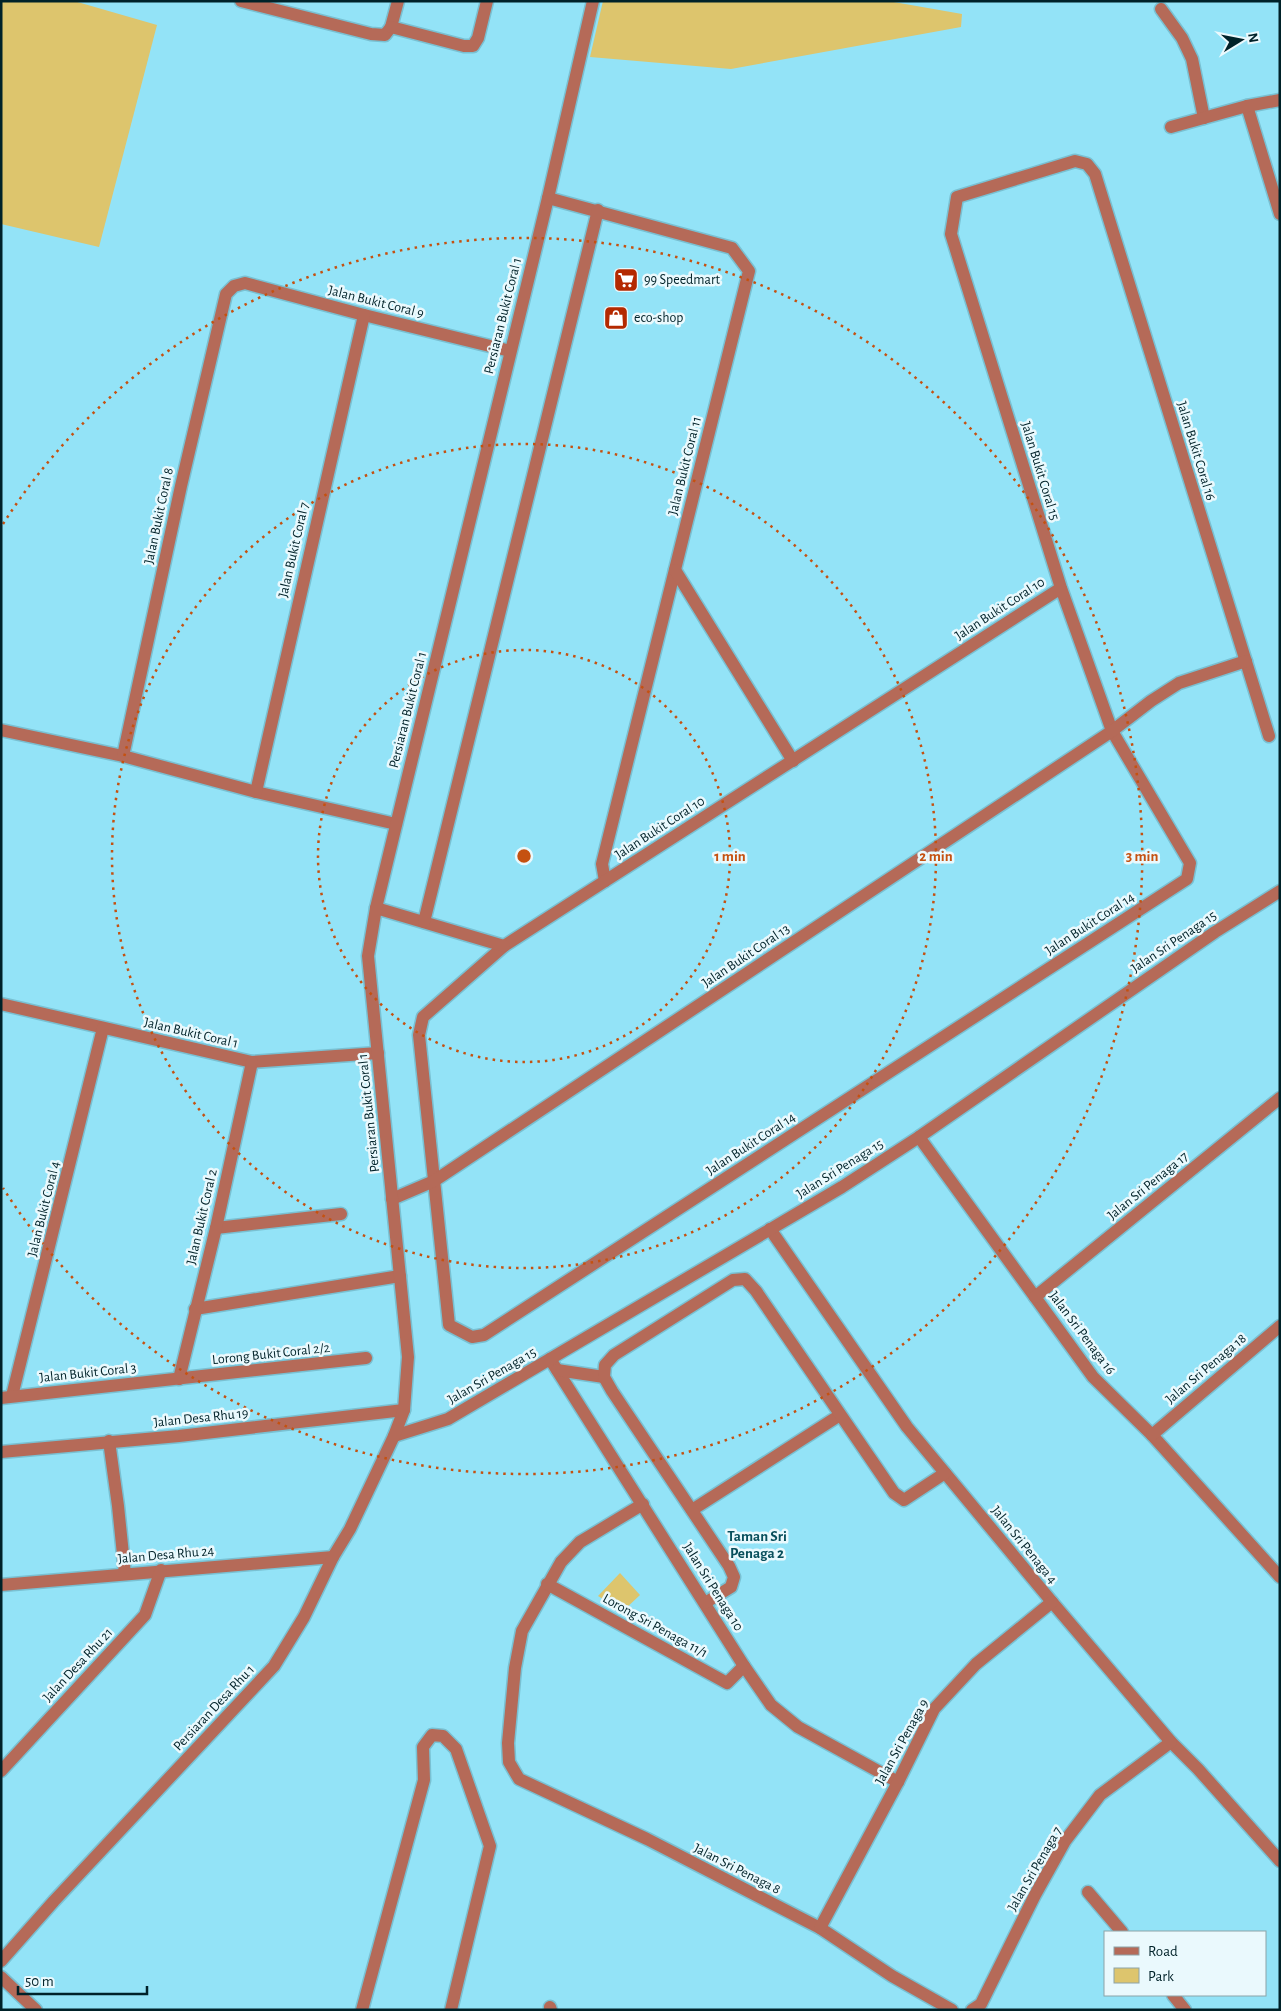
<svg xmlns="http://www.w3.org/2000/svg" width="1281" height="2011" font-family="'Alegreya Sans',sans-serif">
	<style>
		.green { fill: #ddc56d }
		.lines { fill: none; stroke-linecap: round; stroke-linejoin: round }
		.minor-casing { stroke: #79c0d2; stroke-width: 15 }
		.minor { stroke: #b56a58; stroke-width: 12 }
		.ring { fill: none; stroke: #c55110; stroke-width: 2.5; stroke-dasharray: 2.5 5 }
		.labels { text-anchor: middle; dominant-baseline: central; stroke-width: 5; stroke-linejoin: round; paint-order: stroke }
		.poi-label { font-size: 14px; fill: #002229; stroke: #eaf9fd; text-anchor: start }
		.street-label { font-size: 14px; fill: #002229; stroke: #eaf9fd }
		.neighbourhood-label { font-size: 15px; font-weight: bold; fill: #084f5c; stroke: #eaf9fd }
		.centre { fill: #c55110; stroke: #eaf9fd; stroke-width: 2.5 }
		.ring-label { font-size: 15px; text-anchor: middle; font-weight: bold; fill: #c55110; stroke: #eaf9fd; stroke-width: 5; stroke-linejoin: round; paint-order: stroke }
	</style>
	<rect width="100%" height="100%" fill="#93e3f7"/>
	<!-- green -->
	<g class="green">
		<path d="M1,1H74L157,25L99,247L1,224Z"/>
		<path d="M603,1H888L962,14L961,27L731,69L590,57Z"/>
		<path d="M620,1573L640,1595L623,1611L598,1596Z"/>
	</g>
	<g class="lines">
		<defs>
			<g id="minor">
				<path d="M241,1L371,34L385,35L391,27L398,1"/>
				<path d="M1161,9L1182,38L1192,59L1204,118"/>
				<path d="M391,27L464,46H473L478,38L487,1"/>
				<path d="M1247,106L1280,214"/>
				<path d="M1171,127L1247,106L1280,100"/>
				<path d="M548,198L732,248L749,271L602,864L605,881"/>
				<path d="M675,570L793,761"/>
				<path d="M1061,588L504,946L423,1017L419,1035L449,1325L472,1337L484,1335L1187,879L1190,863L1112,731L1061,588L951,234L957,197L1075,161L1087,164L1095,174L1269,736"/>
				<path d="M1,730L123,756L256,792L396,824"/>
				<path d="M123,756L181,486L226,294L234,286L245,283L364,315L510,351"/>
				<path d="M256,792L364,315"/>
				<path d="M376,908L504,946"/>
				<path d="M424,922L598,210"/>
				<path d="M1,1004L252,1062L378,1053"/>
				<path d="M919,1137L1093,1377L1152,1435L1280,1577"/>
				<path d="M392,1199L434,1181L1112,731L1151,701L1179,683L1246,661"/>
				<path d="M216,1228L341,1214"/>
				<path d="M770,1229L907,1427L1052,1602L1171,1742L1198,1769L1280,1861"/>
				<path d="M1035,1297L1280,1098"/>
				<path d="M195,1309L400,1276"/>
				<path d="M550,1359L744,1666L771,1705L798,1727L898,1782"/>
				<path d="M557,1370L604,1377"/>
				<path d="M179,1379L216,1228L252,1062"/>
				<path d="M12,1396L103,1028"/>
				<path d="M1,1398L366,1358"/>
				<path d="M1152,1435L1280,1326"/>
				<path d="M394,1436L448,1419L842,1187L919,1137L1215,932L1280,891"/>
				<path d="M109,1441L118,1506L125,1574"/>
				<path d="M1,1452L179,1436L404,1410"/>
				<path d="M643,1504L580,1542L561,1562L522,1631L515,1668L508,1743L509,1762L519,1779L647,1839L820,1928L892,1976L952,2010"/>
				<path d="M692,1510L840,1415"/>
				<path d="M547,1584L727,1683L744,1666"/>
				<path d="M1,1585L333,1557"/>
				<path d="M705,1603L731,1587L734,1577L729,1566L612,1391L604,1377L605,1365L614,1355L733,1280L745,1279L756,1291L894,1493L904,1500L945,1473"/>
				<path d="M1,1771L145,1615L161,1570"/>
				<path d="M1088,1892L1122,1932"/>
				<path d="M820,1928L898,1782L934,1709L976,1664L1052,1602"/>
				<path d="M1,1961L54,1901L274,1666L304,1617L333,1557L350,1529L394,1436L404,1410L408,1357L368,956L376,908L548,198L593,1"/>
				<path d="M1,1977L36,2010"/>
				<path d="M1173,1995L1185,2010"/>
				<path d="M550,2007L551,2010"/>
				<path d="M362,2010L424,1780L423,1747L432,1735L443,1736L456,1749L490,1846L451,2010"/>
				<path d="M972,2010L981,2004L1035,1895L1065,1841L1100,1795L1171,1742"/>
			</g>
		</defs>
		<!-- minor casing -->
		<use href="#minor" class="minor-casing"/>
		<!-- minor -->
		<use href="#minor" class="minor"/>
	</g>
	<!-- distance rings -->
	<g class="ring">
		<circle cx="524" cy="856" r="206"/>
		<circle cx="524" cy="856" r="412"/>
		<path d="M3 524A618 618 0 1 1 3 1188"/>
	</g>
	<!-- icons -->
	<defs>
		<symbol id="supermarket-square" viewBox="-11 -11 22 22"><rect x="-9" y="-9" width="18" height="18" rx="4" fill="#b42900" stroke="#eaf9fd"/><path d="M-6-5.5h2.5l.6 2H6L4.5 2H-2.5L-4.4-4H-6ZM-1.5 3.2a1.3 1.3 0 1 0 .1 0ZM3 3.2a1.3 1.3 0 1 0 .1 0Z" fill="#fff"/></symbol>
		<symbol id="shop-square" viewBox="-11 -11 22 22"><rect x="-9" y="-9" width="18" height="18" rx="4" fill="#b42900" stroke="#eaf9fd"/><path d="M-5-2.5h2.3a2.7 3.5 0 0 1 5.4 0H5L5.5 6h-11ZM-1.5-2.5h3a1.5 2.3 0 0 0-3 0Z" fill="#fff"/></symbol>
	</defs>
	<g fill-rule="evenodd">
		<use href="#supermarket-square" x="612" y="266" width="28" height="28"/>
		<use href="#shop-square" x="602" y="304" width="28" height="28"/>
	</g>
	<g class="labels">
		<!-- poi labels -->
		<g class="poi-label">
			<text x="644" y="280">99 Speedmart</text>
			<text x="634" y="318">eco-shop</text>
		</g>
		<!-- street labels -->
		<g class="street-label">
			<text transform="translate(376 302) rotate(14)">Jalan Bukit Coral 9</text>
			<text transform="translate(503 316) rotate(-76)">Persiaran Bukit Coral 1</text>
			<text transform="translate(1196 451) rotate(73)">Jalan Bukit Coral 16</text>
			<text transform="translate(685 466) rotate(-76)">Jalan Bukit Coral 11</text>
			<text transform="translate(1040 471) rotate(73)">Jalan Bukit Coral 15</text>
			<text transform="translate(159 516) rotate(-78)">Jalan Bukit Coral 8</text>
			<text transform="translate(294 550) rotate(-77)">Jalan Bukit Coral 7</text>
			<text transform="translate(1000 609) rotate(-33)">Jalan Bukit Coral 10</text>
			<text transform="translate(408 710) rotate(-76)">Persiaran Bukit Coral 1</text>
			<text transform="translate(660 828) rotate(-33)">Jalan Bukit Coral 10</text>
			<text transform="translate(1090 924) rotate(-33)">Jalan Bukit Coral 14</text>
			<text transform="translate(1174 942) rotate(-34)">Jalan Sri Penaga 15</text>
			<text transform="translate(746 956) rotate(-34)">Jalan Bukit Coral 13</text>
			<text transform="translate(191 1033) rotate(13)">Jalan Bukit Coral 1</text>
			<text transform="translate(369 1113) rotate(-96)">Persiaran Bukit Coral 1</text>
			<text transform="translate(751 1144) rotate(-33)">Jalan Bukit Coral 14</text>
			<text transform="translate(840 1169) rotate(-32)">Jalan Sri Penaga 15</text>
			<text transform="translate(1148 1186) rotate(-39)">Jalan Sri Penaga 17</text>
			<text transform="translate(44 1209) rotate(-76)">Jalan Bukit Coral 4</text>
			<text transform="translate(202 1217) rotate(-77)">Jalan Bukit Coral 2</text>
			<text transform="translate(1082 1333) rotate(53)">Jalan Sri Penaga 16</text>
			<text transform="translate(271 1354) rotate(-6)">Lorong Bukit Coral 2/2</text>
			<text transform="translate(1206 1369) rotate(-40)">Jalan Sri Penaga 18</text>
			<text transform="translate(88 1373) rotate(-6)">Jalan Bukit Coral 3</text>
			<text transform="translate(492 1376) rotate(-30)">Jalan Sri Penaga 15</text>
			<text transform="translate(201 1418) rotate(-6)">Jalan Desa Rhu 19</text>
			<text transform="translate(1024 1545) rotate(51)">Jalan Sri Penaga 4</text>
			<text transform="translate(166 1555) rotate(-5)">Jalan Desa Rhu 24</text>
			<text transform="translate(713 1587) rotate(58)">Jalan Sri Penaga 10</text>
			<text transform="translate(655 1626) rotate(29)">Lorong Sri Penaga 11/1</text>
			<text transform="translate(78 1665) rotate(-47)">Jalan Desa Rhu 21</text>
			<text transform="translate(214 1708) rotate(-47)">Persiaran Desa Rhu 1</text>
			<text transform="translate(902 1742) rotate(-61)">Jalan Sri Penaga 9</text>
			<text transform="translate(737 1869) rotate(27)">Jalan Sri Penaga 8</text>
			<text transform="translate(1035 1869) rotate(-60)">Jalan Sri Penaga 7</text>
		</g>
		<!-- neighbourhood labels -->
		<g class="neighbourhood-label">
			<text x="757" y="1536">Taman Sri<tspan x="757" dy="17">Penaga 2</tspan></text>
		</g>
	</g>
	<circle cx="524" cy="856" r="8" class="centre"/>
	<g class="ring-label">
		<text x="730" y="861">1 min</text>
		<text x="936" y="861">2 min</text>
		<text x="1142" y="861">3 min</text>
	</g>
	<!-- border -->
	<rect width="1281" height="2011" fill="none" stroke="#002229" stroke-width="5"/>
	<!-- legend -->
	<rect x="1104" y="1931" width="162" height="65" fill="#eaf9fd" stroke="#8ca3a8"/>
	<rect x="1114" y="1947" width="25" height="8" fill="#b56a58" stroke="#8ca3a8"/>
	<text x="1148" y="1956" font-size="15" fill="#002229">Road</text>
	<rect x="1114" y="1968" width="25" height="15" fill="#ddc56d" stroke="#8ca3a8"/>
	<text x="1148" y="1981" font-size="15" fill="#002229">Park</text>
	<!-- north arrow -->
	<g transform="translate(1241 40) rotate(80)" stroke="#eaf9fd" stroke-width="4" paint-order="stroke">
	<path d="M0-4L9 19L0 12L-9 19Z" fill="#002229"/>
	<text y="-8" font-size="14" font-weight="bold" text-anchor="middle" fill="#002229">N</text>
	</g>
	<!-- scale -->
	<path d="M18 1986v8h129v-8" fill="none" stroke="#002229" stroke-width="2.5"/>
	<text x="25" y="1986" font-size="15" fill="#002229" stroke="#eaf9fd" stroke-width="4" paint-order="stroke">50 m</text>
</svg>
